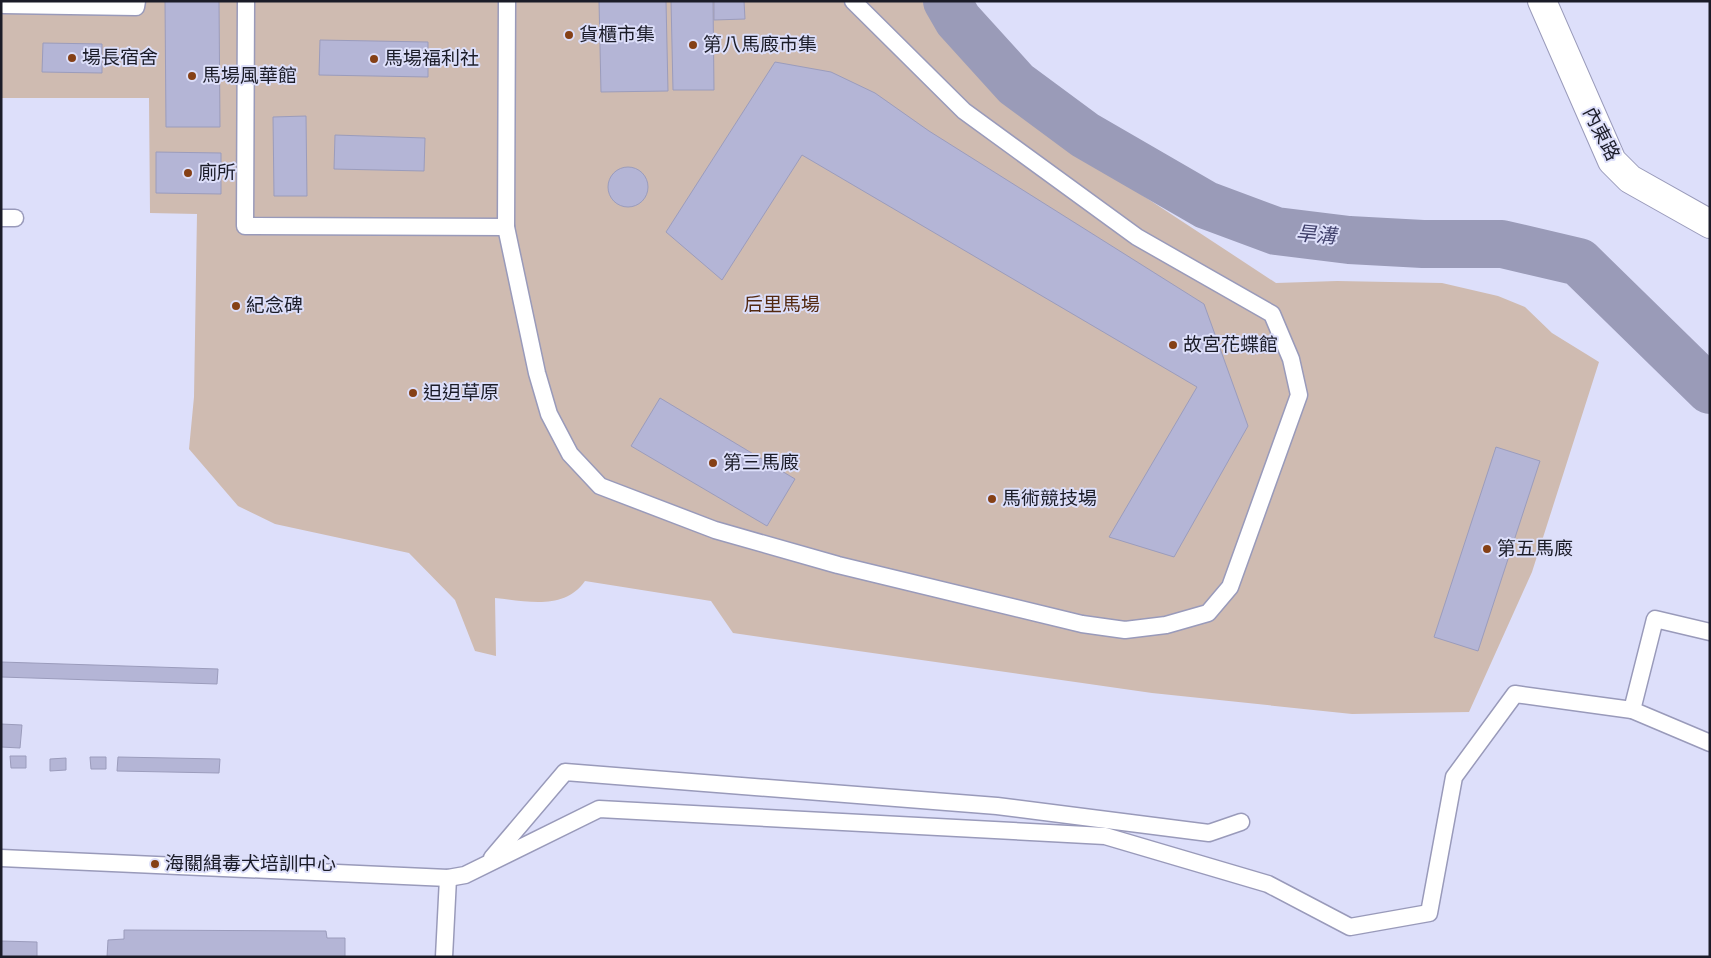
<svg xmlns="http://www.w3.org/2000/svg" width="1711" height="958" font-family="Karla,'Noto Sans TC',sans-serif">
	<style>
		.green { fill: #cfbbb1 }
		.lines { fill: none; stroke-linecap: round; stroke-linejoin: round }
		.river { stroke: #9a9bb8; stroke-width: 48 }
		.building { fill: #b4b5d6; stroke: #9b9cbc }
		.service-casing { stroke: #999aba; stroke-width: 19 }
		.minor-casing { stroke: #999aba; stroke-width: 30 }
		.service { stroke: #fff; stroke-width: 16 }
		.minor { stroke: #fff; stroke-width: 28 }
		.poi-dot { fill: #854016; stroke: #dddffa; stroke-width: 2 }
		.labels { text-anchor: middle; dominant-baseline: central; stroke-width: 4; stroke-linejoin: round; paint-order: stroke }
		.poi-label { font-size: 19px; fill: #1b1c28; stroke: #dddffa; text-anchor: start }
		.street-label { font-size: 19px; fill: #1b1c28; stroke: #dddffa }
		.park-label { font-size: 19px; fill: #532910; stroke: #dddffa }
		.water-label { font-size: 20px; font-style: italic; fill: #41416c; stroke: #dddffa }
	</style>
	<rect width="100%" height="100%" fill="#dddffa"/>
	<!-- green -->
	<path class="green" d="M1,1H922L939,27L996,87L1052,136L1276,283L1337,281L1442,283L1498,296L1525,307L1552,333L1599,362L1532,572L1469,712L1352,714L1152,693L733,633L711,601L585,581C564,611 527,601 495,598L496,656L475,651L455,600L409,553L275,524L238,506L189,449L194,397L197,214L150,213L149,98H1Z"/>
	<g class="lines">
		<!-- river -->
		<path class="river" d="M947,1L958,20L1016,84L1085,135L1206,205L1276,231L1349,240L1423,244H1502L1579,262L1710,390"/>
	</g>
	<!-- building -->
	<g class="building">
		<path d="M165,1H219L220,127H166Z"/>
		<path d="M599,1H666L668,91L601,92Z"/>
		<path d="M671,1H713L714,90H673Z"/>
		<path d="M714,1H744L745,19L714,20Z"/>
		<path d="M320,40L428,42V77L319,75Z"/>
		<path d="M43,43L102,44V73L42,72Z"/>
		<path d="M775,62L831,72L875,93L929,131L1204,304L1248,426L1174,557L1109,537L1197,387L802,155L722,280L666,232Z"/>
		<path d="M306,116L307,196H274L273,117Z"/>
		<path d="M335,135L425,138L424,171L334,169Z"/>
		<path d="M156,152L221,153V194L156,193Z"/>
		<circle cx="628" cy="187" r="20"/>
		<path d="M660,398L795,479L767,526L631,446Z"/>
		<path d="M1496,447L1540,461L1478,651L1434,637Z"/>
		<path d="M1,662L218,669L217,684L1,677Z"/>
		<path d="M1,724L22,725L20,748L1,747Z"/>
		<path d="M10,756H26V768H11Z"/>
		<path d="M90,757H106V769H91Z"/>
		<path d="M118,757L220,759L219,773L117,771Z"/>
		<path d="M66,758V770L50,771V759Z"/>
		<path d="M124,930L326,931L327,938H345V957H107L108,940L124,939Z"/>
		<path d="M1,941L37,942V957H1Z"/>
	</g>
	<g class="lines">
		<defs>
			<g id="service">
				<path d="M4,1V5L136,7L137,1"/>
				<path d="M246,1L245,226L506,227L507,1"/>
				<path d="M1,218H15"/>
				<path d="M506,227L537,373L549,414L570,454L600,486L715,530L838,565L1082,624L1125,630L1166,625L1208,613L1230,587L1299,395L1291,359L1272,314L1137,237L964,111L853,1"/>
				<path d="M1632,710L1655,619L1710,632"/>
				<path d="M1,858L448,878L465,875L599,809L1105,836L1268,884L1350,927L1429,913L1454,777L1515,694L1632,710L1710,743"/>
				<path d="M492,858L565,772L997,806L1209,833L1241,822"/>
				<path d="M444,957L448,878"/>
			</g>
			<path id="minor" d="M1542,1L1612,161L1630,179L1710,224"/>
		</defs>
		<!-- service casing -->
		<use href="#service" class="service-casing"/>
		<!-- minor casing -->
		<use href="#minor" class="minor-casing"/>
		<!-- service -->
		<use href="#service" class="service"/>
		<!-- minor -->
		<use href="#minor" class="minor"/>
	</g>
	<!-- markers -->
	<g class="poi-dot">
		<circle cx="569" cy="35" r="5"/>
		<circle cx="693" cy="45" r="5"/>
		<circle cx="72" cy="58" r="5"/>
		<circle cx="374" cy="59" r="5"/>
		<circle cx="192" cy="76" r="5"/>
		<circle cx="188" cy="173" r="5"/>
		<circle cx="236" cy="306" r="5"/>
		<circle cx="1173" cy="345" r="5"/>
		<circle cx="413" cy="393" r="5"/>
		<circle cx="713" cy="463" r="5"/>
		<circle cx="992" cy="499" r="5"/>
		<circle cx="1487" cy="549" r="5"/>
		<circle cx="155" cy="864" r="5"/>
	</g>
	<g class="labels">
		<!-- poi labels -->
		<g class="poi-label">
			<text x="579" y="35">貨櫃市集</text>
			<text x="703" y="45">第八馬廄市集</text>
			<text x="82" y="58">場長宿舍</text>
			<text x="384" y="59">馬場福利社</text>
			<text x="202" y="76">馬場風華館</text>
			<text x="198" y="173">廁所</text>
			<text x="246" y="306">紀念碑</text>
			<text x="1183" y="345">故宮花蝶館</text>
			<text x="423" y="393">𨑨迌草原</text>
			<text x="723" y="463">第三馬廄</text>
			<text x="1002" y="499">馬術競技場</text>
			<text x="1497" y="549">第五馬廄</text>
			<text x="165" y="864">海關緝毒犬培訓中心</text>
		</g>
		<!-- street labels -->
		<g class="street-label">
			<text transform="translate(1601 134) rotate(63)">內東路</text>
		</g>
		<!-- park labels -->
		<g class="park-label">
			<text x="782" y="305">后里馬場</text>
		</g>
		<!-- water labels -->
		<g class="water-label">
			<text transform="translate(1316 235) rotate(5)">旱溝</text>
		</g>
	</g>
	<!-- border -->
	<rect width="1711" height="958" fill="none" stroke="#1b1c28" stroke-width="5"/>
</svg>
